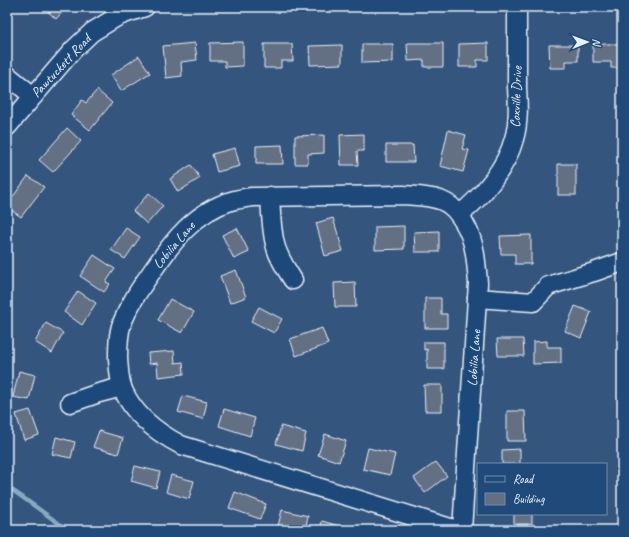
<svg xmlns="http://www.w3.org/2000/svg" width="629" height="537" font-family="Caveat,sans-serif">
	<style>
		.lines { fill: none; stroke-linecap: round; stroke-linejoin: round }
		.stream { stroke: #86abc1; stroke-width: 4 }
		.building { fill: #646f84; stroke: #e8f1f8 }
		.minor-casing { stroke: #e8f1f8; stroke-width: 21 }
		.minor { stroke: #1f4a7a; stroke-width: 18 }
		.labels { text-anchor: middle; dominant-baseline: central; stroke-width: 3.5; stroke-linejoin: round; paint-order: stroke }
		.street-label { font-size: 14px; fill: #e8f1f8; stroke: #1f4a7a }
	</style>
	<rect width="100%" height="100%" fill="#34557d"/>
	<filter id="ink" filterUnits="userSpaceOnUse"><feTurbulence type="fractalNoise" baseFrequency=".025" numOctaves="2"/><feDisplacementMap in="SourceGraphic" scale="8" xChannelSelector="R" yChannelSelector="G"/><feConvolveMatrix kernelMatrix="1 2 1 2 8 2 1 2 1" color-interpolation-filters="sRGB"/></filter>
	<g filter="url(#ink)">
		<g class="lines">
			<!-- stream -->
			<path class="stream" d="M7,487L15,492L68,530"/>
		</g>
		<!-- building -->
		<g class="building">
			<path d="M43,7H67L56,19Z"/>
			<path d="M243,42V66L225,67V61H210V43Z"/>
			<path d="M195,43L197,60L181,62L182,76L166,78L163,46Z"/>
			<path d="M407,43H443V67H424V60L408,61Z"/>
			<path d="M488,43V60H477V67H459V44Z"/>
			<path d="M264,44H292L293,61H281V68H264Z"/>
			<path d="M362,44H393V62L362,63Z"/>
			<path d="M593,44H622V68H611V62H593Z"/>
			<path d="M342,45V64L310,65L309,46Z"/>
			<path d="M549,45H578V61H566V68H550Z"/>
			<path d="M139,56L150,73L121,91L111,75Z"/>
			<path d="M97,90L112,103L90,130L71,115L82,100L86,103Z"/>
			<path d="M67,128L81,141L53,172L39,160Z"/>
			<path d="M448,130L466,135L462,149L469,150L463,172L440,166Z"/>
			<path d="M364,134V151H357L358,165H341L340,135Z"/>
			<path d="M324,135V153L308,154V164H295V136Z"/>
			<path d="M282,145L283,164H256V146Z"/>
			<path d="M386,145H413L414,162H386Z"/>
			<path d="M235,148L240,166L217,172L212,154Z"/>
			<rect x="558" y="164" width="18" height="31"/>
			<path d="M191,165L200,178L178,192L170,179Z"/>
			<path d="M28,176L44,187L21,217L7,207V205Z"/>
			<path d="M149,193L163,206L147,224L133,211Z"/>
			<path d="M333,218L343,251L325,256L316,223Z"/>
			<path d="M404,226V249L375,250V227Z"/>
			<path d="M126,228L140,237L125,259L111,250Z"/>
			<path d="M237,228L249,252L234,259L222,235Z"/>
			<path d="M439,231V252H415L414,232Z"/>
			<path d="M531,235V264H515V254H501L500,236Z"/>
			<path d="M94,255L115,269L106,282L110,284L104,292L80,276Z"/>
			<path d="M236,270L246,297L230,303L220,276Z"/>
			<path d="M355,282L356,307H335L334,283Z"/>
			<path d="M78,291L96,303L82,325L64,312Z"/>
			<path d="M425,298H441V314H447V328H425Z"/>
			<path d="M170,299L194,312L182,333L158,320Z"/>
			<path d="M575,306L591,312L581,338L565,331Z"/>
			<path d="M259,307L282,319L274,333L251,321Z"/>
			<path d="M46,323L63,333L52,353L35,342Z"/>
			<path d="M322,328L328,344L296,356L290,339Z"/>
			<path d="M497,339H523L524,356H498Z"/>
			<path d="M547,341V347H561V363L533,364V342Z"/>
			<path d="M424,342H444V369H427V349L424,350Z"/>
			<path d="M174,351L175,363L183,362L184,374L158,377L157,363L149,364L148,353Z"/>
			<path d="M19,371L35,375L29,400L13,397Z"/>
			<path d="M424,385H442V411H425Z"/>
			<path d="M183,396L207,402L203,419L178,412Z"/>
			<path d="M224,409L255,418L250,436L219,426Z"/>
			<path d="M30,410L39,435L24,440L16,414Z"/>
			<path d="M507,411H525L526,441H507Z"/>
			<path d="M281,426L306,433L302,451L276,444Z"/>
			<path d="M99,431L123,438L118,454L93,447Z"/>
			<path d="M325,434L346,441L339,462L318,455Z"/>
			<path d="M56,437L75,442L71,458L52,454Z"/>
			<path d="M368,448L395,454L390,475L363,469Z"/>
			<path d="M520,449V464H502V450Z"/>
			<path d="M436,462L447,476L425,493L414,478Z"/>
			<path d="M135,466L160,472L156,488L131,481Z"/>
			<path d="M171,475L194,481L189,499L166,492Z"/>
			<path d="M235,492L266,504L260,519L229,508Z"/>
			<path d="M282,510L308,516L305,530H277Z"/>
			<rect x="514" y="514" width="18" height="10"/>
			<path d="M322,521L346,528L345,530H320Z"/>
		</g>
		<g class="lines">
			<defs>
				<g id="minor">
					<path d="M7,75L33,96"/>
					<path d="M7,127L73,50L92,32L115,18L124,14L145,7"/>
					<path d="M270,196C271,212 271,228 275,244C278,257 286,269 293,280"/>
					<path d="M459,215C483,196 506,168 514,139C519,122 518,104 517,87C517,60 517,34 517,7"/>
					<path d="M477,298L533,302L548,286L594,272L622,262"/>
					<path d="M70,403L99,393L122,387"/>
					<path d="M457,530L181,445C158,433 135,416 124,392C119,382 119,370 118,359C118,347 118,334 122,323C130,303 141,287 153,270C173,241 195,212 231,201C238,199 245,198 252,197L403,195C415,196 428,196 440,200C448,203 455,209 459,215C475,236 476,258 478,283L462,530"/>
				</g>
			</defs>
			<!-- minor casing -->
			<use href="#minor" class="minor-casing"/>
			<!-- minor -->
			<use href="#minor" class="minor"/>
		</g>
	</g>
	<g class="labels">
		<!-- street labels -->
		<g class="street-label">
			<text transform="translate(61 66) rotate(-47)">Pawtuckett Road</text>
			<text transform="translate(516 97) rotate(-88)">Coxville Drive</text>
			<text transform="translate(174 245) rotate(-50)">Lobilia Lane</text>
			<text transform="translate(474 358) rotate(-86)">Lobilia Lane</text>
		</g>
	</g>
	<!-- margin -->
	<rect width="629" height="537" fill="none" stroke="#1f4a7a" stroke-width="24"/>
	<rect x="12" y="12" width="605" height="513" fill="none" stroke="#e8f1f8" stroke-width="1.5" filter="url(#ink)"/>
	<!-- legend -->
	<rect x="477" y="463" width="130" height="52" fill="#1f4a7a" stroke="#6f8dac"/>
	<rect x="485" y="476" width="20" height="6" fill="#1f4a7a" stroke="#6f8dac"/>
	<text x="513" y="483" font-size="12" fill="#e8f1f8">Road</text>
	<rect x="485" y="493" width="20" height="12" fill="#646f84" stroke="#6f8dac"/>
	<text x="513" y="503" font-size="12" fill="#e8f1f8">Building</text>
	<!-- north arrow -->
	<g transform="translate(587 42) rotate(89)" stroke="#1f4a7a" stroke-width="3" paint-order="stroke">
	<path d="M0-3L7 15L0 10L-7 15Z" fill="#e8f1f8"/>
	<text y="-6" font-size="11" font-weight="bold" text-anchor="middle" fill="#e8f1f8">N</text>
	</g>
</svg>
